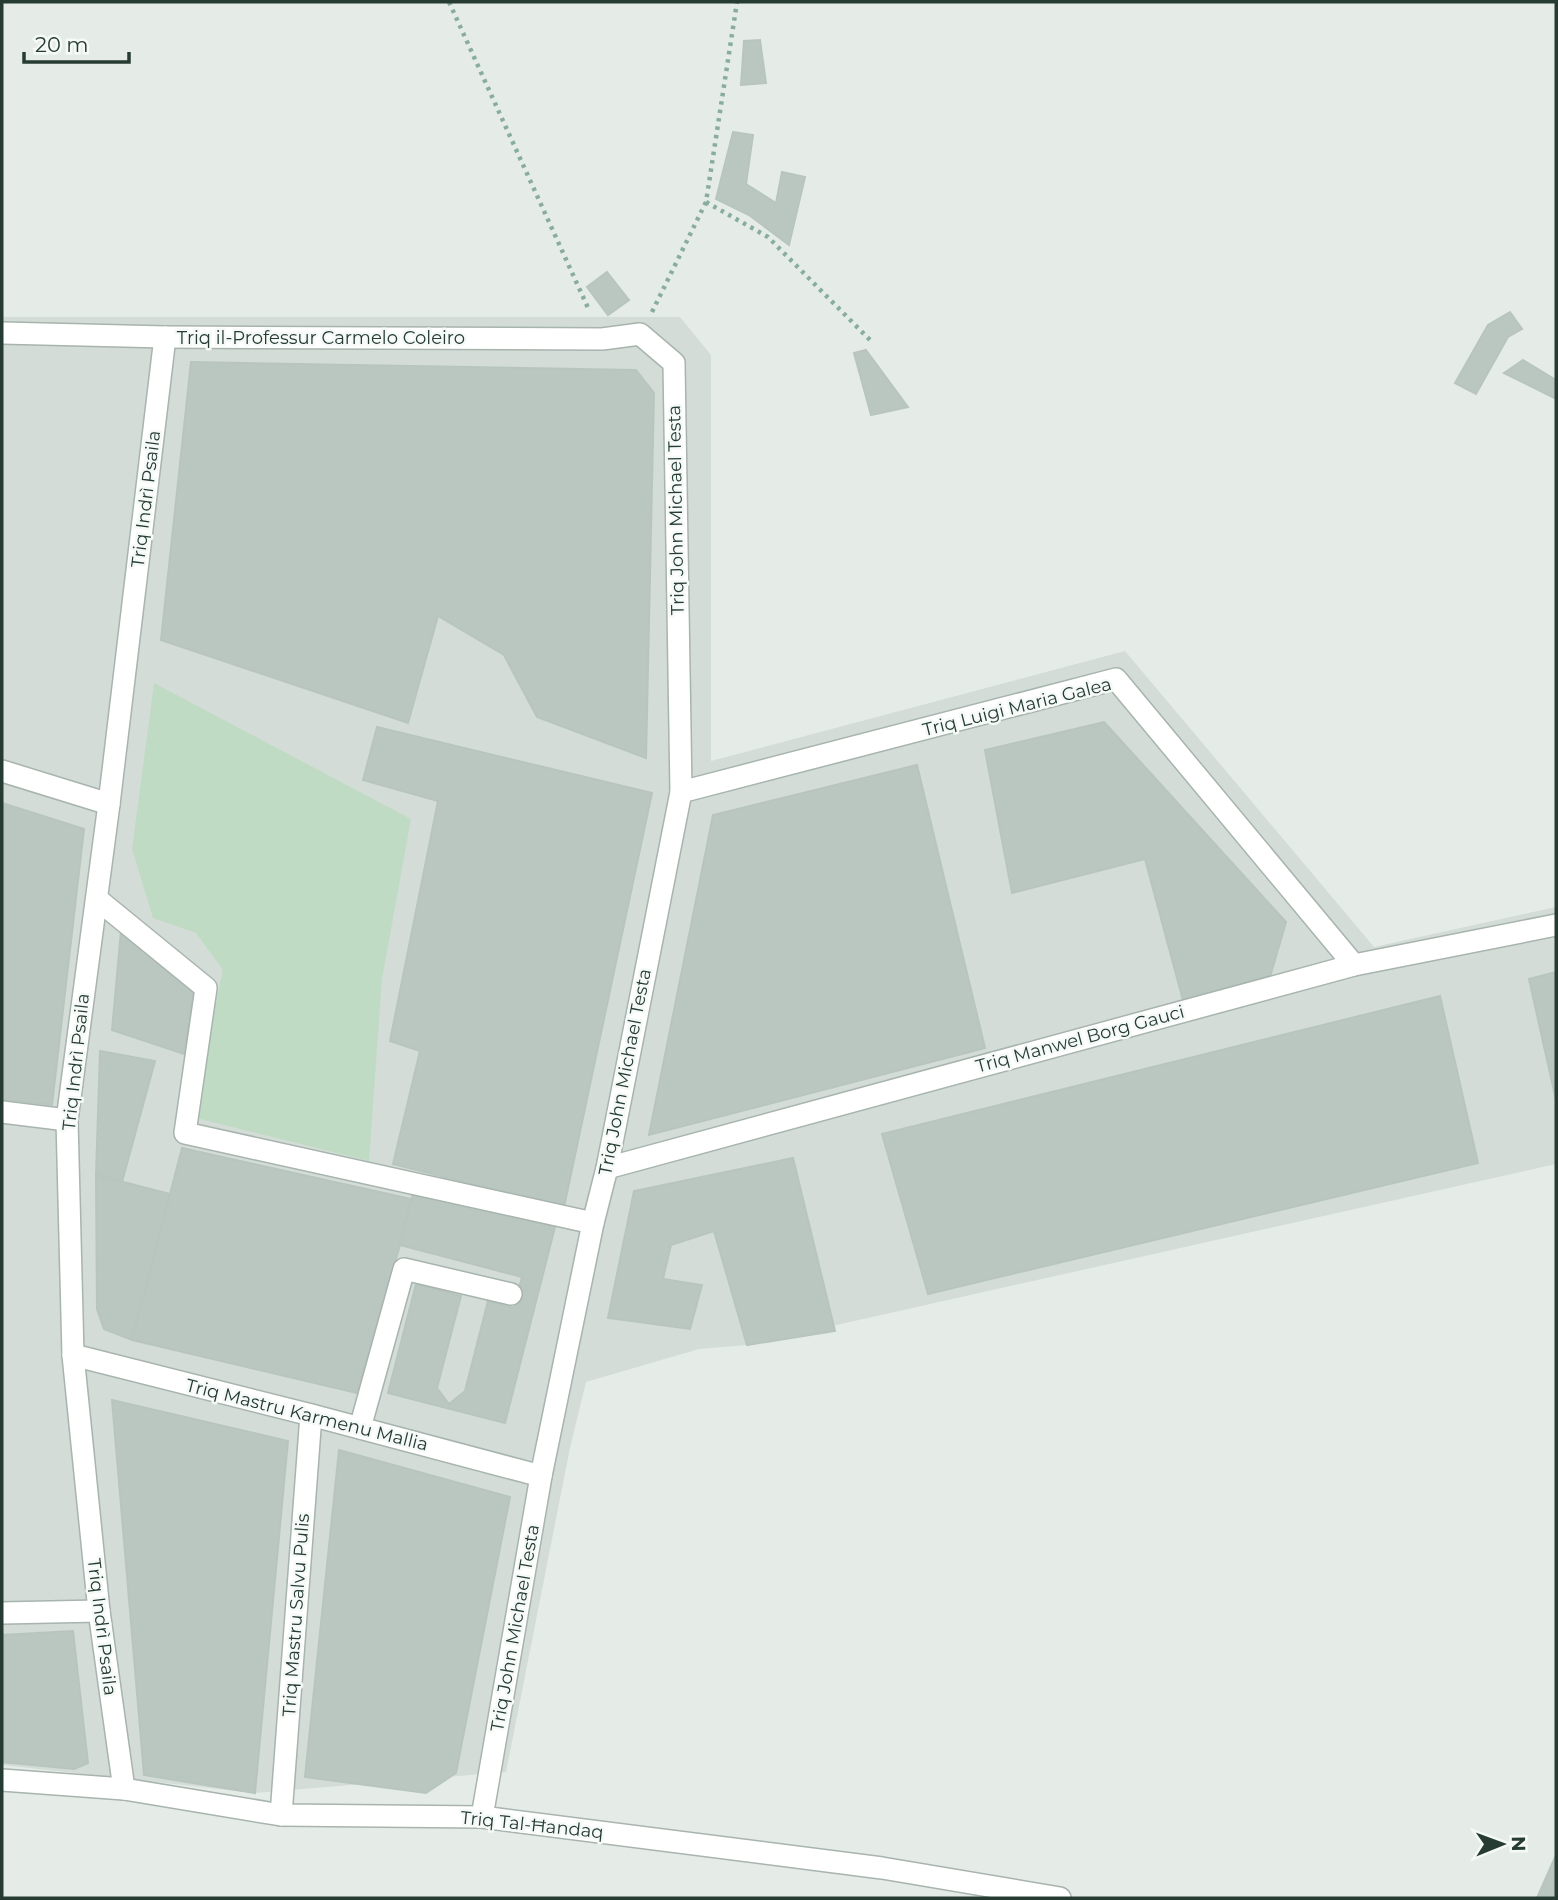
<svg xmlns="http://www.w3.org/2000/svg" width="1558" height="1900" font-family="Montserrat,sans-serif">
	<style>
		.built { fill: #d3dcd7 }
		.green { fill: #c0dbc4 }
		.building { fill: #bac7c1; stroke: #b8c5be; stroke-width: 2 }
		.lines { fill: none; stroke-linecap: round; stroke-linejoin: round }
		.minor-casing { stroke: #a8b4ae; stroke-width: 24 }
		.path { stroke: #89ad9c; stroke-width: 4.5; stroke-dasharray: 3.5 5; stroke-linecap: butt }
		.minor { stroke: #fff; stroke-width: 21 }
		.labels { text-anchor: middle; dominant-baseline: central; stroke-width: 5; stroke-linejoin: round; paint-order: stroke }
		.street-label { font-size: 18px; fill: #263c33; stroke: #f5f9f7 }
	</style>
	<rect width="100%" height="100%" fill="#e5ece8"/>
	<!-- built -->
	<path class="built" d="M2,317H680L711,355V761L1125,651L1374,947L1556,907V1164L747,1345L699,1349L586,1382L570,1448L506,1772L255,1793L2,1765Z"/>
	<!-- green -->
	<path class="green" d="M154,683L411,819L382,979L369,1161L192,1117L223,970L196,933L153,918L132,849Z"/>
	<!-- building -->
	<g class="building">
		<path d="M760,40L766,83L741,85L744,41Z"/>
		<path d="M733,132L753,135L746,184L776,203L782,172L805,177L789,245L749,215L716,199Z"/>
		<path d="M607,272L629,300L608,315L587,287Z"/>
		<path d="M1510,312L1522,329L1508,337L1476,394L1455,383L1488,325Z"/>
		<path d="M866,350L908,407L871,415L854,353Z"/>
		<path d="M1523,360L1556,380V399L1504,373Z"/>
		<path d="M191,362L636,370L654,393L646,758L537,717L504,655L438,616L408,723L161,640Z"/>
		<path d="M1104,722L1286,922L1270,977L1184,1004L1145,859L1012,893L985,750Z"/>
		<path d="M377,727L652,793L564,1207L393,1164L420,1051L390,1041L438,801L363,780Z"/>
		<path d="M917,765L985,1048L649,1135L713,815Z"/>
		<path d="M2,803L84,829L52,1105L2,1099Z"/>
		<path d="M121,931L193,992L184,1054L112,1030Z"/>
		<path d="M1556,972V1100L1529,979Z"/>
		<path d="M1440,996L1478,1163L928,1294L882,1134Z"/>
		<path d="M100,1051L155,1061L122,1182L96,1175Z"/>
		<path d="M182,1148L411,1199L400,1245L357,1393L132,1340Z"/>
		<path d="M793,1158L835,1331L747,1345L714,1231L671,1245L663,1279L702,1285L690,1329L608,1318L634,1191Z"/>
		<path d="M96,1175L170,1194L132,1340L104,1329L97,1309Z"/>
		<path d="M414,1190L555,1227L505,1423L388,1393L416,1284L461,1296L437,1388L449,1404L465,1391L488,1301L514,1308L522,1277L400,1245Z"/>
		<path d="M112,1400L288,1441L255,1793L144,1775Z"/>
		<path d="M339,1450L510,1497L456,1773L426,1793L305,1777Z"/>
		<path d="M73,1631L88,1763L74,1769L2,1762V1635Z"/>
		<path d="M1556,1855V1898H1537Z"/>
	</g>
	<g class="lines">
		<defs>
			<g id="minor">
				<path d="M2,333L165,337L602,339L640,334L674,363L681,792L607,1168L593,1223L541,1476L482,1817"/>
				<path d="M2,771L109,804"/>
				<path d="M681,792L1116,679L1354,965"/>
				<path d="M97,899L206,988L185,1133L593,1223"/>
				<path d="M2,1112L67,1120"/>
				<path d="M607,1168L1354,965L1556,925"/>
				<path d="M73,1355L311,1415L541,1476"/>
				<path d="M360,1428L404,1269L511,1294"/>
				<path d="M2,1613L99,1611"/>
				<path d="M2,1780L124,1789L281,1815L482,1817L882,1868L1060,1898"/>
				<path d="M124,1789L99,1611L73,1355L67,1120L109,804L165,337"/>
				<path d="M281,1815L311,1415"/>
			</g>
		</defs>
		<!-- minor casing -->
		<use href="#minor" class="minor-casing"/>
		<!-- path -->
		<g class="path">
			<path d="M449,2L589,310"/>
			<path d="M706,202L768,237L870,340"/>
			<path d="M652,312L706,202L737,2"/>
		</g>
		<!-- minor -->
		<use href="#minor" class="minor"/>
	</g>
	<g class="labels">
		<!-- street labels -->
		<g class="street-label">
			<text x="321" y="338">Triq il-Professur Carmelo Coleiro</text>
			<text transform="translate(146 499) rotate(-83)">Triq Indrì Psaila</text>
			<text transform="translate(676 510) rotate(-91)">Triq John Michael Testa</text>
			<text transform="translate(1017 707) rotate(-14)">Triq Luigi Maria Galea</text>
			<text transform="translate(1080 1039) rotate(-15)">Triq Manwel Borg Gauci</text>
			<text transform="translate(76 1062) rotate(-84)">Triq Indrì Psaila</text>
			<text transform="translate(625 1072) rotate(-79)">Triq John Michael Testa</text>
			<text transform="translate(307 1415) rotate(14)">Triq Mastru Karmenu Mallia</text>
			<text transform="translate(296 1615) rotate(-86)">Triq Mastru Salvu Pulis</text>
			<text transform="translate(102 1627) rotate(83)">Triq Indrì Psaila</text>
			<text transform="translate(515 1628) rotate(-80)">Triq John Michael Testa</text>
			<text transform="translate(532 1825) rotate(6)">Triq Tal-Ħandaq</text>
		</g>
	</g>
	<!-- border -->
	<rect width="1558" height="1900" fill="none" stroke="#263c33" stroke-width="7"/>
	<!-- north arrow -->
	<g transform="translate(1502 1844) rotate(89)" stroke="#f5f9f7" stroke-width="5" paint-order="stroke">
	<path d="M0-5L12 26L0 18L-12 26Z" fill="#263c33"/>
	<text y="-10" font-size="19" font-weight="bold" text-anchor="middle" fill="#263c33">N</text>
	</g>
	<!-- scale -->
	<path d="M24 52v10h105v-10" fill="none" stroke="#263c33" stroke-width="3.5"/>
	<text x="35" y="52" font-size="21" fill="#263c33" stroke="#f5f9f7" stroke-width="5" paint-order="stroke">20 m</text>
</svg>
